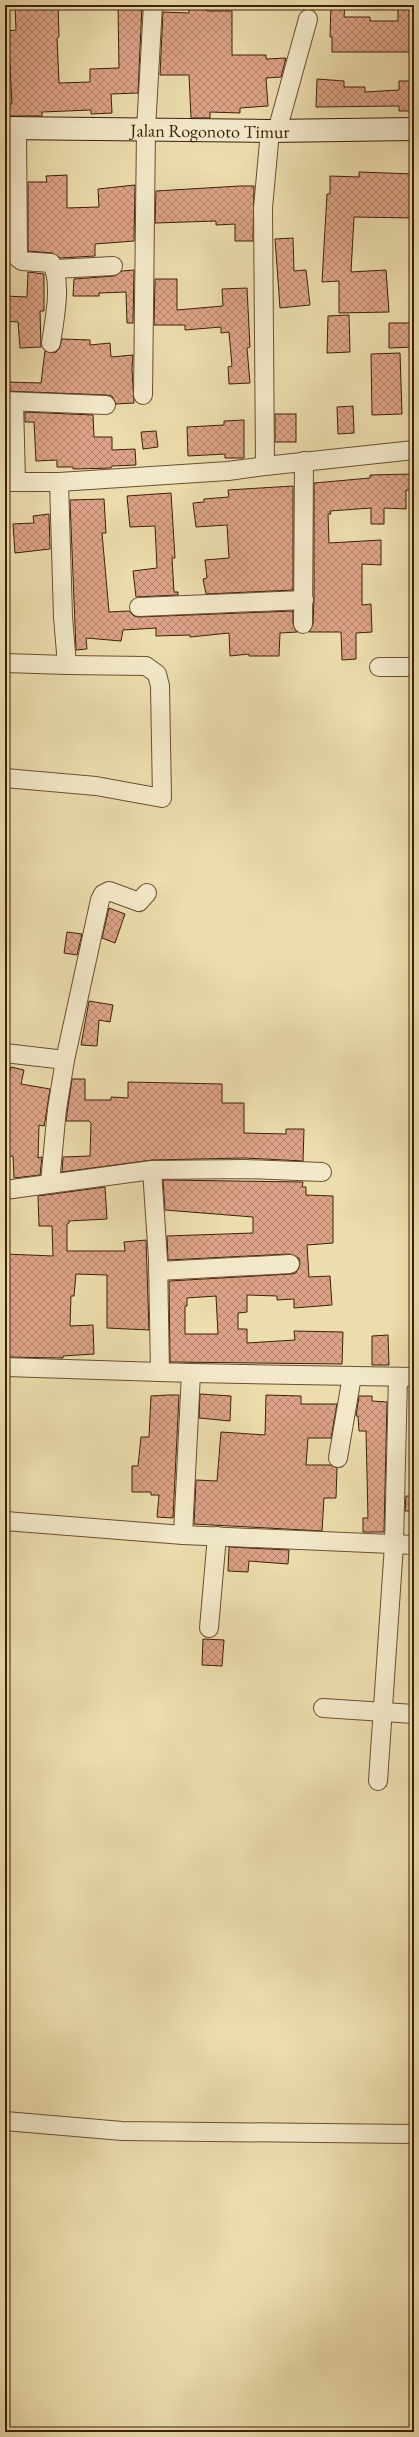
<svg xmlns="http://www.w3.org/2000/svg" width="419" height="2437" font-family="'EB Garamond',serif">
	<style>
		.building { fill: url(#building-cross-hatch); stroke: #3e2007; fill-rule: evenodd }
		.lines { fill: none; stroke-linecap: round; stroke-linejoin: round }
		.street-casing { stroke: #6a4f30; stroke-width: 20 }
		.secondary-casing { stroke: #3e2007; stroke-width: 24 }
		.street { stroke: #f3e9ca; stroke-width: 18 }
		.secondary { stroke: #f3e9ca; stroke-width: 22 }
		.labels { text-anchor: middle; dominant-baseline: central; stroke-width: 3; stroke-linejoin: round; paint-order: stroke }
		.street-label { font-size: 18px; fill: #3e2007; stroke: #f3e9ca }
	</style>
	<defs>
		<pattern id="building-cross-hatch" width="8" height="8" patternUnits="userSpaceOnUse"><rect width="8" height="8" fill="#dda388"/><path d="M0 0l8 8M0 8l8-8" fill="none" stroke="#b5846d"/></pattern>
	</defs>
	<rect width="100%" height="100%" fill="#ecddad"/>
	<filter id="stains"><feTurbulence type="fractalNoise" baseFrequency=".005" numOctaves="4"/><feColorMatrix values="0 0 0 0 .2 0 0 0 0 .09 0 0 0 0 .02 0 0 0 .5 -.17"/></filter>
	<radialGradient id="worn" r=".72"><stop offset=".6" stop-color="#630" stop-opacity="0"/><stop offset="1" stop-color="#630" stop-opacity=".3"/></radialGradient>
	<!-- building -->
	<g class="building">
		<path d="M15,5H58L59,37L57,38L59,83L90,82V69L119,68L118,5H142L138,93L111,94L112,113L91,114V110L42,112V116H5V104H12L8,31L16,30Z"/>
		<path d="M189,5H207V11H232V55H266V59L286,58L281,77L266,78L268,106L240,108V113L210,112V118H191L189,75H160L163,12L189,13Z"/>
		<path d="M331,5H345L344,17H370V21H398V5H414V52H332V37H330Z"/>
		<path d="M317,79L344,81V87H365V92L399,90V81H414V111H399V106L316,107Z"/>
		<path d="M359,172L414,174V218L354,217L351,272L386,270L389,312L339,313V281L322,282L327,194H330V176L359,177Z"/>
		<path d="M67,175V208L99,207L98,189L135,185L134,241L95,244V256L60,258L52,253L28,251V182H47L46,176Z"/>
		<rect x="5" y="183" width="2" height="67"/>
		<path d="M240,186H254L253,241H235V224L216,225V221L155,223L156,191Z"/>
		<path d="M293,238L294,271L306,270L310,305L280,308L275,239Z"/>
		<path d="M134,270L133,323H127L126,292L99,293V296H73L74,279L114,276L122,271Z"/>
		<path d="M28,272L44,274V311H40L41,347L20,348L18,322L5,321V296L27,297Z"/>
		<path d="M155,279H177V310L223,306L222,289L247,288L250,347L247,348L250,383L229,384L228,367L232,366L229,332L221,333V327L185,330V325H154Z"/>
		<path d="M349,315L350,352L327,353L328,316Z"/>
		<path d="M389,323H414V347L389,348Z"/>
		<path d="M62,339L90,340V345L110,343L111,357L133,355L132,369L134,403L116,404L112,396L106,395L5,391V382L41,383L45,351L55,353L59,349Z"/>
		<path d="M400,353L402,414L372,415L371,354Z"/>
		<path d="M353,406L354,433L338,434L337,407Z"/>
		<path d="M25,412L93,415L94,437H112V450L135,449L136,465L112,466L111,468L73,469V467H57V460L36,461L34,422H25Z"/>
		<rect x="275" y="414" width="21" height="28"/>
		<path d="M244,420V458H225V454L188,456L187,427L224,425V421Z"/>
		<path d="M156,431L158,447L143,449L141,432Z"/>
		<path d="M414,474V490H406V509L384,508V524H371V508L330,511L331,514H328L329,543L381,540V565L362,564V605L371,604L372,632L356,633V659L342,660L341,632H309L313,624L314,600V483L370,478V475Z"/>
		<path d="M293,486V590L206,594L203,579L207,578L205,560L229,558L227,525L196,527L193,503L204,502V499L229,497L228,490Z"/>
		<path d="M171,493L175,558H172L174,592H178V595L136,597L133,571L157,568L155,526L130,527L127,496Z"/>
		<path d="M104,499L106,533H102L109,612L129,611L134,616L139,617L293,611V624L297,632L280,633L279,656H249V654L230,656L229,633L190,637V635L156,636V628L123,630L121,641L86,638L87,649L76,650L70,500Z"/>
		<path d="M49,514L50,549L15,553L13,524L34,523L33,516Z"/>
		<path d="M109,908L125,914L115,943L102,938Z"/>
		<path d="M67,932L82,934L77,955L64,953Z"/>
		<path d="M89,1001L113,1005L110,1022L99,1020L97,1046L81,1045Z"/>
		<path d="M11,1067L24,1070L21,1084L50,1089L45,1121L44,1126L39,1125L38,1158L42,1157L40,1175L14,1178L13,1156L5,1157V1085H7Z"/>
		<path d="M72,1079H85V1100H111V1097L128,1098V1082L222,1084V1103H244V1133L286,1134V1129H304L303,1161L245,1158L152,1160L62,1172L63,1157L90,1156L91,1123L89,1121H66Z"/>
		<path d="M163,1180L303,1182L302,1187H306V1195L333,1196V1243L307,1245L309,1277L330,1276L332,1305L294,1308V1299L277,1300V1296L247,1295V1312L238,1313V1329H247V1343L295,1340L294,1331L343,1332L342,1364L170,1362L169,1281L291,1274L296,1273L300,1264L299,1258L289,1254L168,1260L167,1236L253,1233V1217L165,1210ZM216,1296L218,1334H185V1306H187V1298Z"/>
		<path d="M105,1187L107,1219L69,1221V1223L67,1224V1251H125L124,1242L146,1240L149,1330L107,1328V1275L76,1274L74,1296H71L70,1326L93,1325L94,1354L63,1356V1358L5,1357V1254L53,1256L52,1226H39L38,1196Z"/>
		<path d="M388,1335L389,1365H372V1336Z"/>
		<path d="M200,1394L231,1396L230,1421L199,1418Z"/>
		<path d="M169,1395H179L173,1518L157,1517L159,1495H151V1492H132V1466H138L141,1437H149L151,1396Z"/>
		<path d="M266,1395L301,1396V1404H337L331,1438H308L306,1465H331L337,1468L336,1498H324L322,1531L194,1524L196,1480L217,1481L221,1432L265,1435Z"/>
		<path d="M359,1396H372V1401L387,1402L384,1532H363V1518H368L366,1431H359L358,1416H356Z"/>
		<path d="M406,1496H414V1511H405Z"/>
		<path d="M229,1547L289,1550L288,1564L249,1561L248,1572L228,1571Z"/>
		<path d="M203,1639L224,1640L222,1666L202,1665Z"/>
	</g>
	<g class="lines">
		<defs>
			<g id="street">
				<path d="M17,128L18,258L22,261L51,263C63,280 54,323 51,343"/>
				<path d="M277,131L308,19"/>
				<path d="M55,269L113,266"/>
				<path d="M143,395L146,129L153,5"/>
				<path d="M5,401L106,405"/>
				<path d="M14,402L16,482"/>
				<path d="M265,466L414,450"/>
				<path d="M5,482H59L228,471L265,466L263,208L270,131"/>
				<path d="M139,607L304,600"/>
				<path d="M303,624L304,461"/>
				<path d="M5,663L67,665L63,617L59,482"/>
				<path d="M379,667H414"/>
				<path d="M5,778L96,786L162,798L160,686L157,674L146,666L67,665"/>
				<path d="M5,1053L65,1060"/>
				<path d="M152,1170L158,1260L160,1372L191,1373L183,1535"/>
				<path d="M50,1183L57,1109L65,1060L100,900L103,894L109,891L139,902L147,893"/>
				<path d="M5,1190L152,1170L245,1169L322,1172"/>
				<path d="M158,1271L290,1264"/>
				<path d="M5,1367L160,1372"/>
				<path d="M191,1373L414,1377"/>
				<path d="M338,1458L352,1376"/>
				<path d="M5,1521L183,1535L414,1545"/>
				<path d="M209,1628L217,1536"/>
				<path d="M323,1708L414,1714"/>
				<path d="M378,1781L394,1545L398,1377"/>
				<path d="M5,2121L122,2131L414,2134"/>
			</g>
			<g id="secondary">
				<path id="s1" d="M5,128L270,131L414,129"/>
			</g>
		</defs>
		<!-- street casing -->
		<use href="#street" class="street-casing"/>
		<!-- secondary casing -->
		<use href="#secondary" class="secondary-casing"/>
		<!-- street -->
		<use href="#street" class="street"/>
		<!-- secondary -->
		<use href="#secondary" class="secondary"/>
	</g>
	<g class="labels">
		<!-- street labels -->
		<g class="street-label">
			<text stroke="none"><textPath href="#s1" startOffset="205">Jalan Rogonoto Timur</textPath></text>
		</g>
	</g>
	<!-- margin -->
	<rect width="419" height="2437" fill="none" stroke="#ecddad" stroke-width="20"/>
	<rect x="6" y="6" width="407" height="2425" fill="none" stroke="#3e2007" stroke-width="2"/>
	<rect x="10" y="10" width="399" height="2417" fill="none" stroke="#3e2007"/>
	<rect width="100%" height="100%" filter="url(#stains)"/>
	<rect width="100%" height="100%" fill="url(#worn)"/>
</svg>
